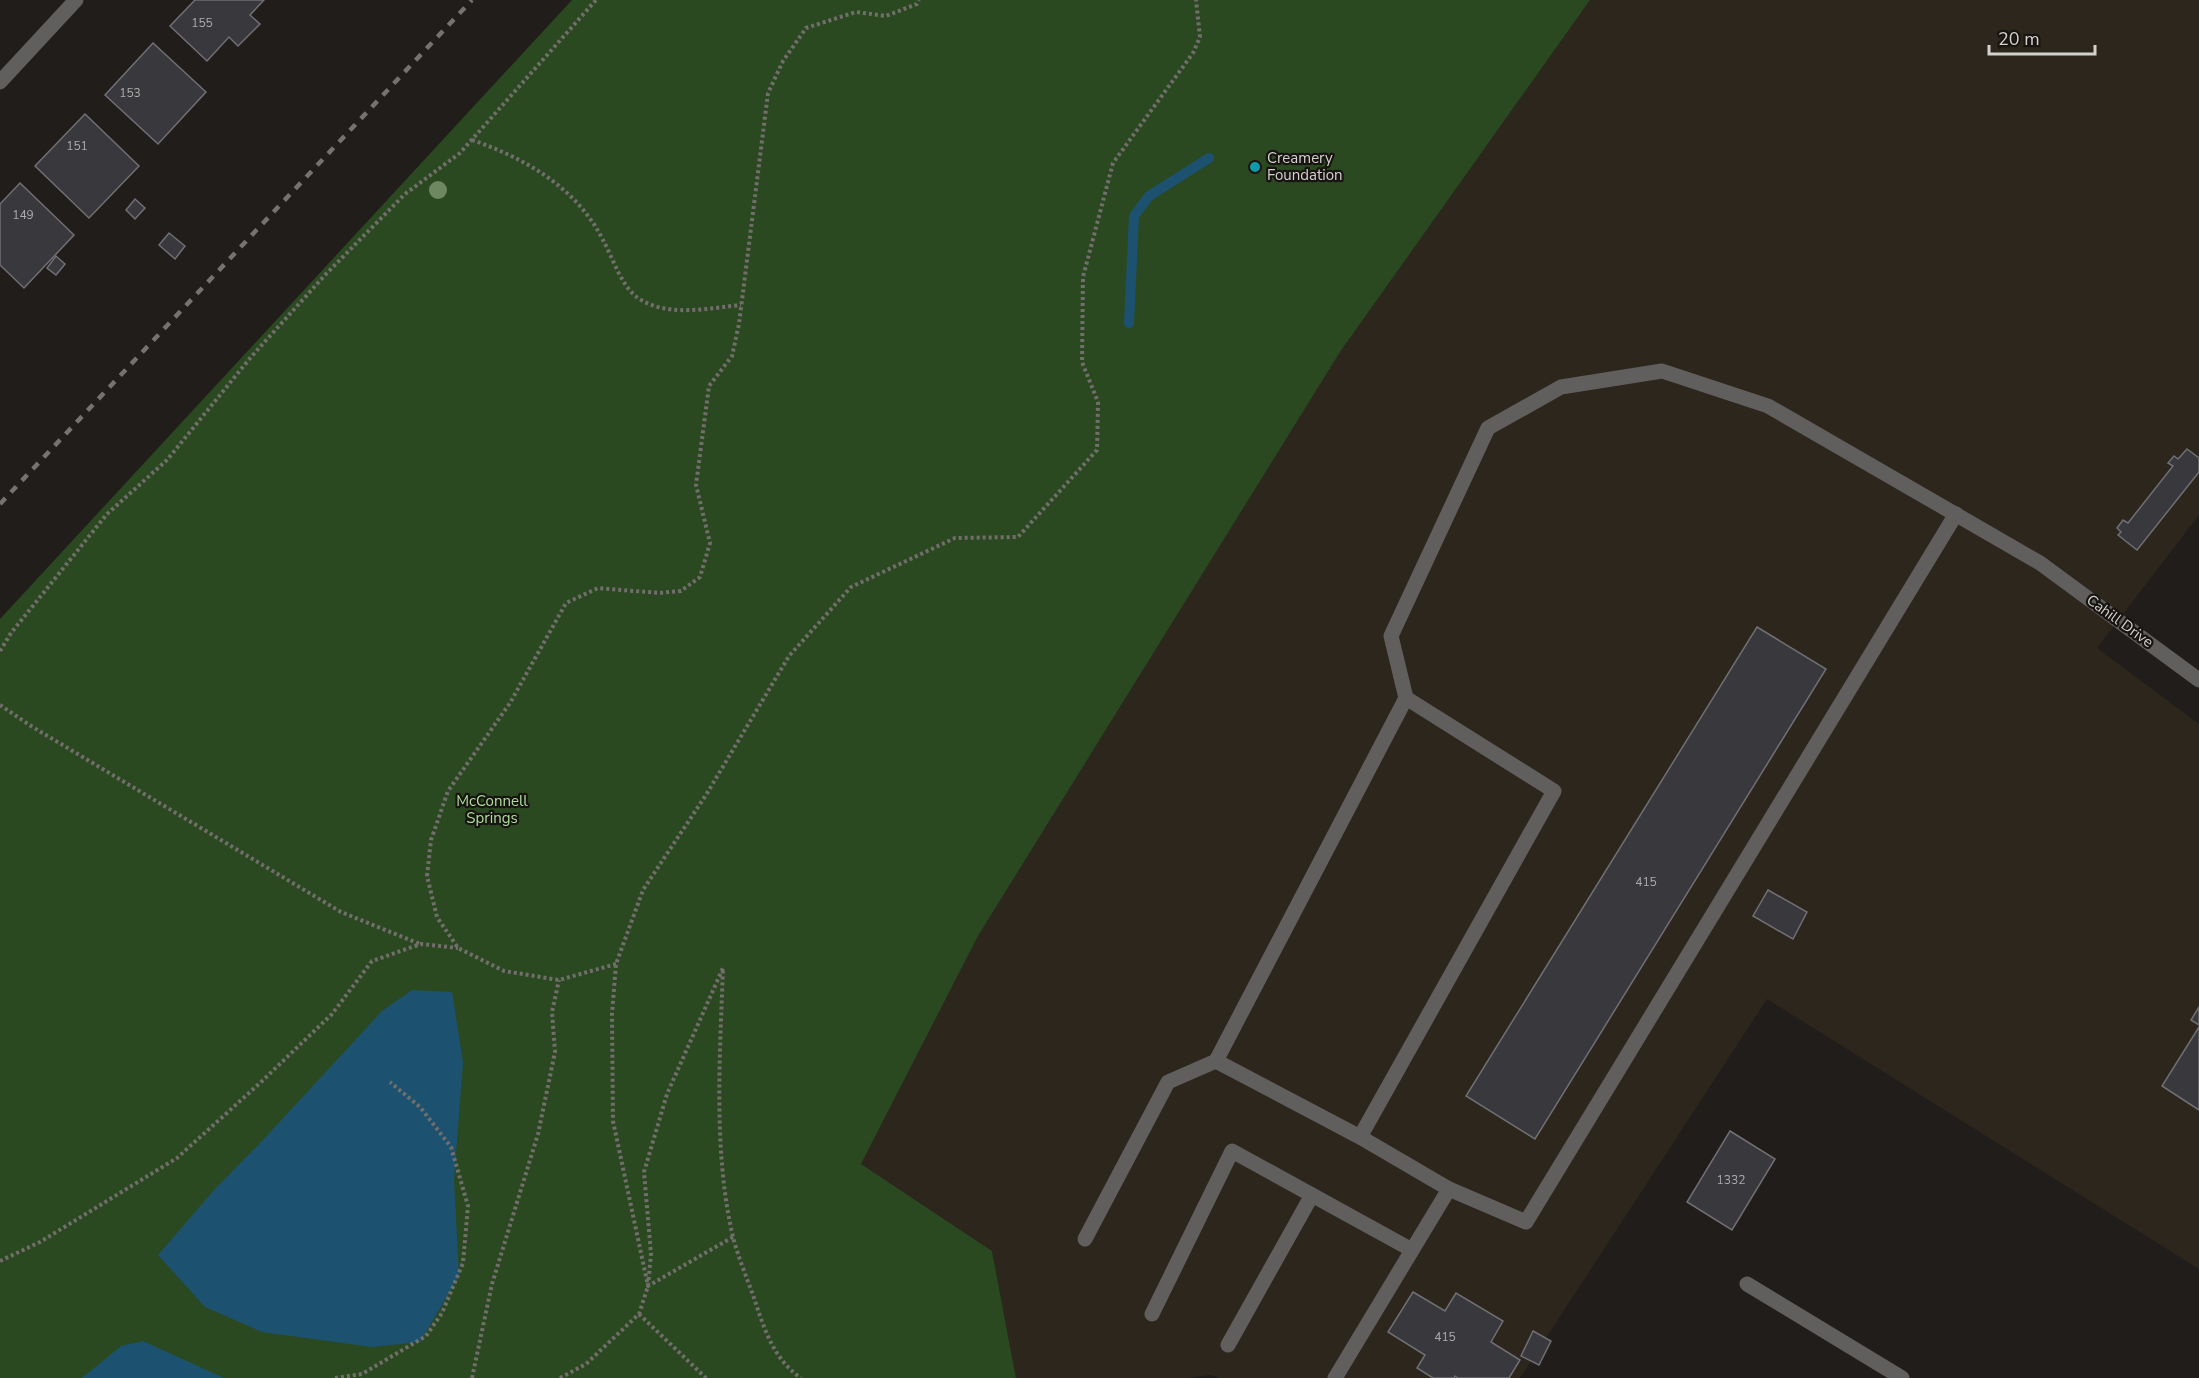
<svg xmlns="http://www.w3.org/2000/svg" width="2199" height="1378" font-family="'Nunito Sans',sans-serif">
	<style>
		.built { fill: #2d261d }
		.green { fill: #2b4920 }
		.water { fill: #1c5270 }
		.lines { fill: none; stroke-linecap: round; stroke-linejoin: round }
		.stream { stroke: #1c5270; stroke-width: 10 }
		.building { fill: #39383d; stroke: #706f74; stroke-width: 1.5 }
		.path { stroke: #716e6b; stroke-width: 4; stroke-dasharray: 3 3; stroke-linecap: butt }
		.minor { stroke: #615e5e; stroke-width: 15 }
		.rail { stroke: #75726f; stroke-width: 4.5; stroke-dasharray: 8 8; stroke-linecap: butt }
		.tree { fill: #6e8862 }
		.culture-dot { fill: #0f9aa8; stroke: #171411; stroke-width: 2 }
		.labels { text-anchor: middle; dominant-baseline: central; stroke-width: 4.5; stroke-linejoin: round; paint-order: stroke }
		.number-label { font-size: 12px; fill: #acabaa }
		.poi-label { font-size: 15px; fill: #d3d1ce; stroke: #171411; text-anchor: start }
		.street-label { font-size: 15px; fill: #d3d1ce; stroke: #171411 }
		.park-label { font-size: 15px; fill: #addf9c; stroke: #171411 }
	</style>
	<rect width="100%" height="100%" fill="#211d1a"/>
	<!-- built -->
	<path class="built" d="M1590,0H2199V515L2097,648L2199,724V1269L1767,999L1520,1378H1220L1210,1375L1186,1378H1016L992,1251L861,1164L978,936L1340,352Z"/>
	<!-- green -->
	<path class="green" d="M572,0H1590L1340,352L978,936L861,1164L992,1251L1016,1378H0V619Z"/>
	<!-- water -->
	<g class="water">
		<path d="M412,990L452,992L463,1062L454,1180L459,1276L420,1342L372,1347L262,1332L205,1307L158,1255L214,1190L261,1142L382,1011Z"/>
		<path d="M143,1341L224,1378H82L121,1346Z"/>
	</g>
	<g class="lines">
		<!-- stream -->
		<path class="stream" d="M1129,323L1134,216L1149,196L1209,158"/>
	</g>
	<!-- building -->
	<g class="building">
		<path d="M195,0H264L250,15L260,24L238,46L229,37L207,61L170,26Z"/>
		<path d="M153,43L206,92L158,144L105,95Z"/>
		<path d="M85,114L139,166L89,218L35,166Z"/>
		<path d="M20,183L74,235L24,288L0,265V204Z"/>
		<path d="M135,199L145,208L135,219L126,210Z"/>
		<path d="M169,233L185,246L175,259L159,245Z"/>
		<path d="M56,256L65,264L56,275L47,268Z"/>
		<path d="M2187,449L2199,458V472L2137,550L2118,535L2121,532L2117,528L2123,520L2128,523L2173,466L2168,463L2174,456L2178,459Z"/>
		<path d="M1757,627L1826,669L1535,1139L1466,1096Z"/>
		<path d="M1768,890L1807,912L1793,939L1753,916Z"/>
		<path d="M2199,1007V1025L2191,1020Z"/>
		<path d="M2199,1027V1110L2162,1086Z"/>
		<path d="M1730,1131L1775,1159L1732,1230L1687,1202Z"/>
		<path d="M1413,1292L1445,1311L1456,1293L1503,1321L1491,1342L1520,1360L1509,1378H1458L1455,1376L1454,1378H1433L1417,1368L1425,1355L1388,1332Z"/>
		<path d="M1533,1331L1551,1341L1539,1365L1521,1356Z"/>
	</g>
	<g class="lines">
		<!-- path -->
		<g class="path">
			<path d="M472,140C525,158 577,188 603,240C613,258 621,286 638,298C667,318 709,308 741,305"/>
			<path d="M0,651L11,633L107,514L167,460L251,357L326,274L405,194L460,153L596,0"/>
			<path d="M0,705L31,726L341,912L420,944"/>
			<path d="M616,964L559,980L504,971L458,948L437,917L427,876L431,840L448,791L510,703L566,603L598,588L659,593L681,591L700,577L710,543L696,485L709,386L732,356L739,324L768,93L783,61L806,28L856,12L886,16L917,4L919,0"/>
			<path d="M733,1237L648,1286L613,1121L612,1014L616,964L643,890L706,795L789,656L851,587L955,538L1018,537L1097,450L1098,402L1082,362L1083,277L1113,163L1193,53L1200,37L1196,0"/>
			<path d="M0,1261L40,1242L177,1158L260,1083L332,1014L372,961L421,944L458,948"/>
			<path d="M639,1314L706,1378"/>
			<path d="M335,1378L362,1374L426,1336L442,1313L463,1263L468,1206L451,1147L420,1107L390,1082"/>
			<path d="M472,1378L492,1284L538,1134L555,1052L552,1012L559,980"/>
			<path d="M560,1378L586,1364L639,1314L648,1286L651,1254L644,1172L667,1094L723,968C720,1055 713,1152 733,1237C738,1257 747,1278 754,1298C764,1328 773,1359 801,1378"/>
		</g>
		<!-- minor -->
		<g class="minor">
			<path d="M0,82L76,0"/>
			<path d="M1406,698L1391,636L1488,428L1561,387L1662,371L1768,406L2040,563L2199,680"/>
			<path d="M1360,1137L1554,791L1406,698L1216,1061L1360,1137L1449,1189"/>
			<path d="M1085,1239L1168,1082L1216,1061"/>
			<path d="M1747,1284L1902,1378"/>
			<path d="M1152,1314L1232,1151L1412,1250"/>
			<path d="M1228,1345L1312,1195"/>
			<path d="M1335,1378L1449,1189L1526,1222L1956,514"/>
		</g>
		<!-- rail -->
		<path class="rail" d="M0,504L472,0"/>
	</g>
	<!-- trees -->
	<circle class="tree" cx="438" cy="190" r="9"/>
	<!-- markers -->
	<circle class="culture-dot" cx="1255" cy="167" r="6"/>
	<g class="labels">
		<!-- number labels -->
		<g class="number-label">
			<text x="202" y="23">155</text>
			<text x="130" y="93">153</text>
			<text x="77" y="146">151</text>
			<text x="23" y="215">149</text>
			<text x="1646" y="882">415</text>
			<text x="1731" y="1180">1332</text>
			<text x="1445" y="1337">415</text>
		</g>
		<!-- poi labels -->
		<g class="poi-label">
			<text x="1267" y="158">Creamery<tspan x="1267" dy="17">Foundation</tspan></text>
		</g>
		<!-- street labels -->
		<g class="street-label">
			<text transform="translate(2120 621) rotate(36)">Cahill Drive</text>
		</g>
		<!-- park labels -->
		<g class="park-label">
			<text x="492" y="801">McConnell<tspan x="492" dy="17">Springs</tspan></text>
		</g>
	</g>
	<!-- scale -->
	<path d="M1989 45v9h106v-9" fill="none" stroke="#d3d1ce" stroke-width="3"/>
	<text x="1998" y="45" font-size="18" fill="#d3d1ce" stroke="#171411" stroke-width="4.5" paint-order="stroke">20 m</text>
</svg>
